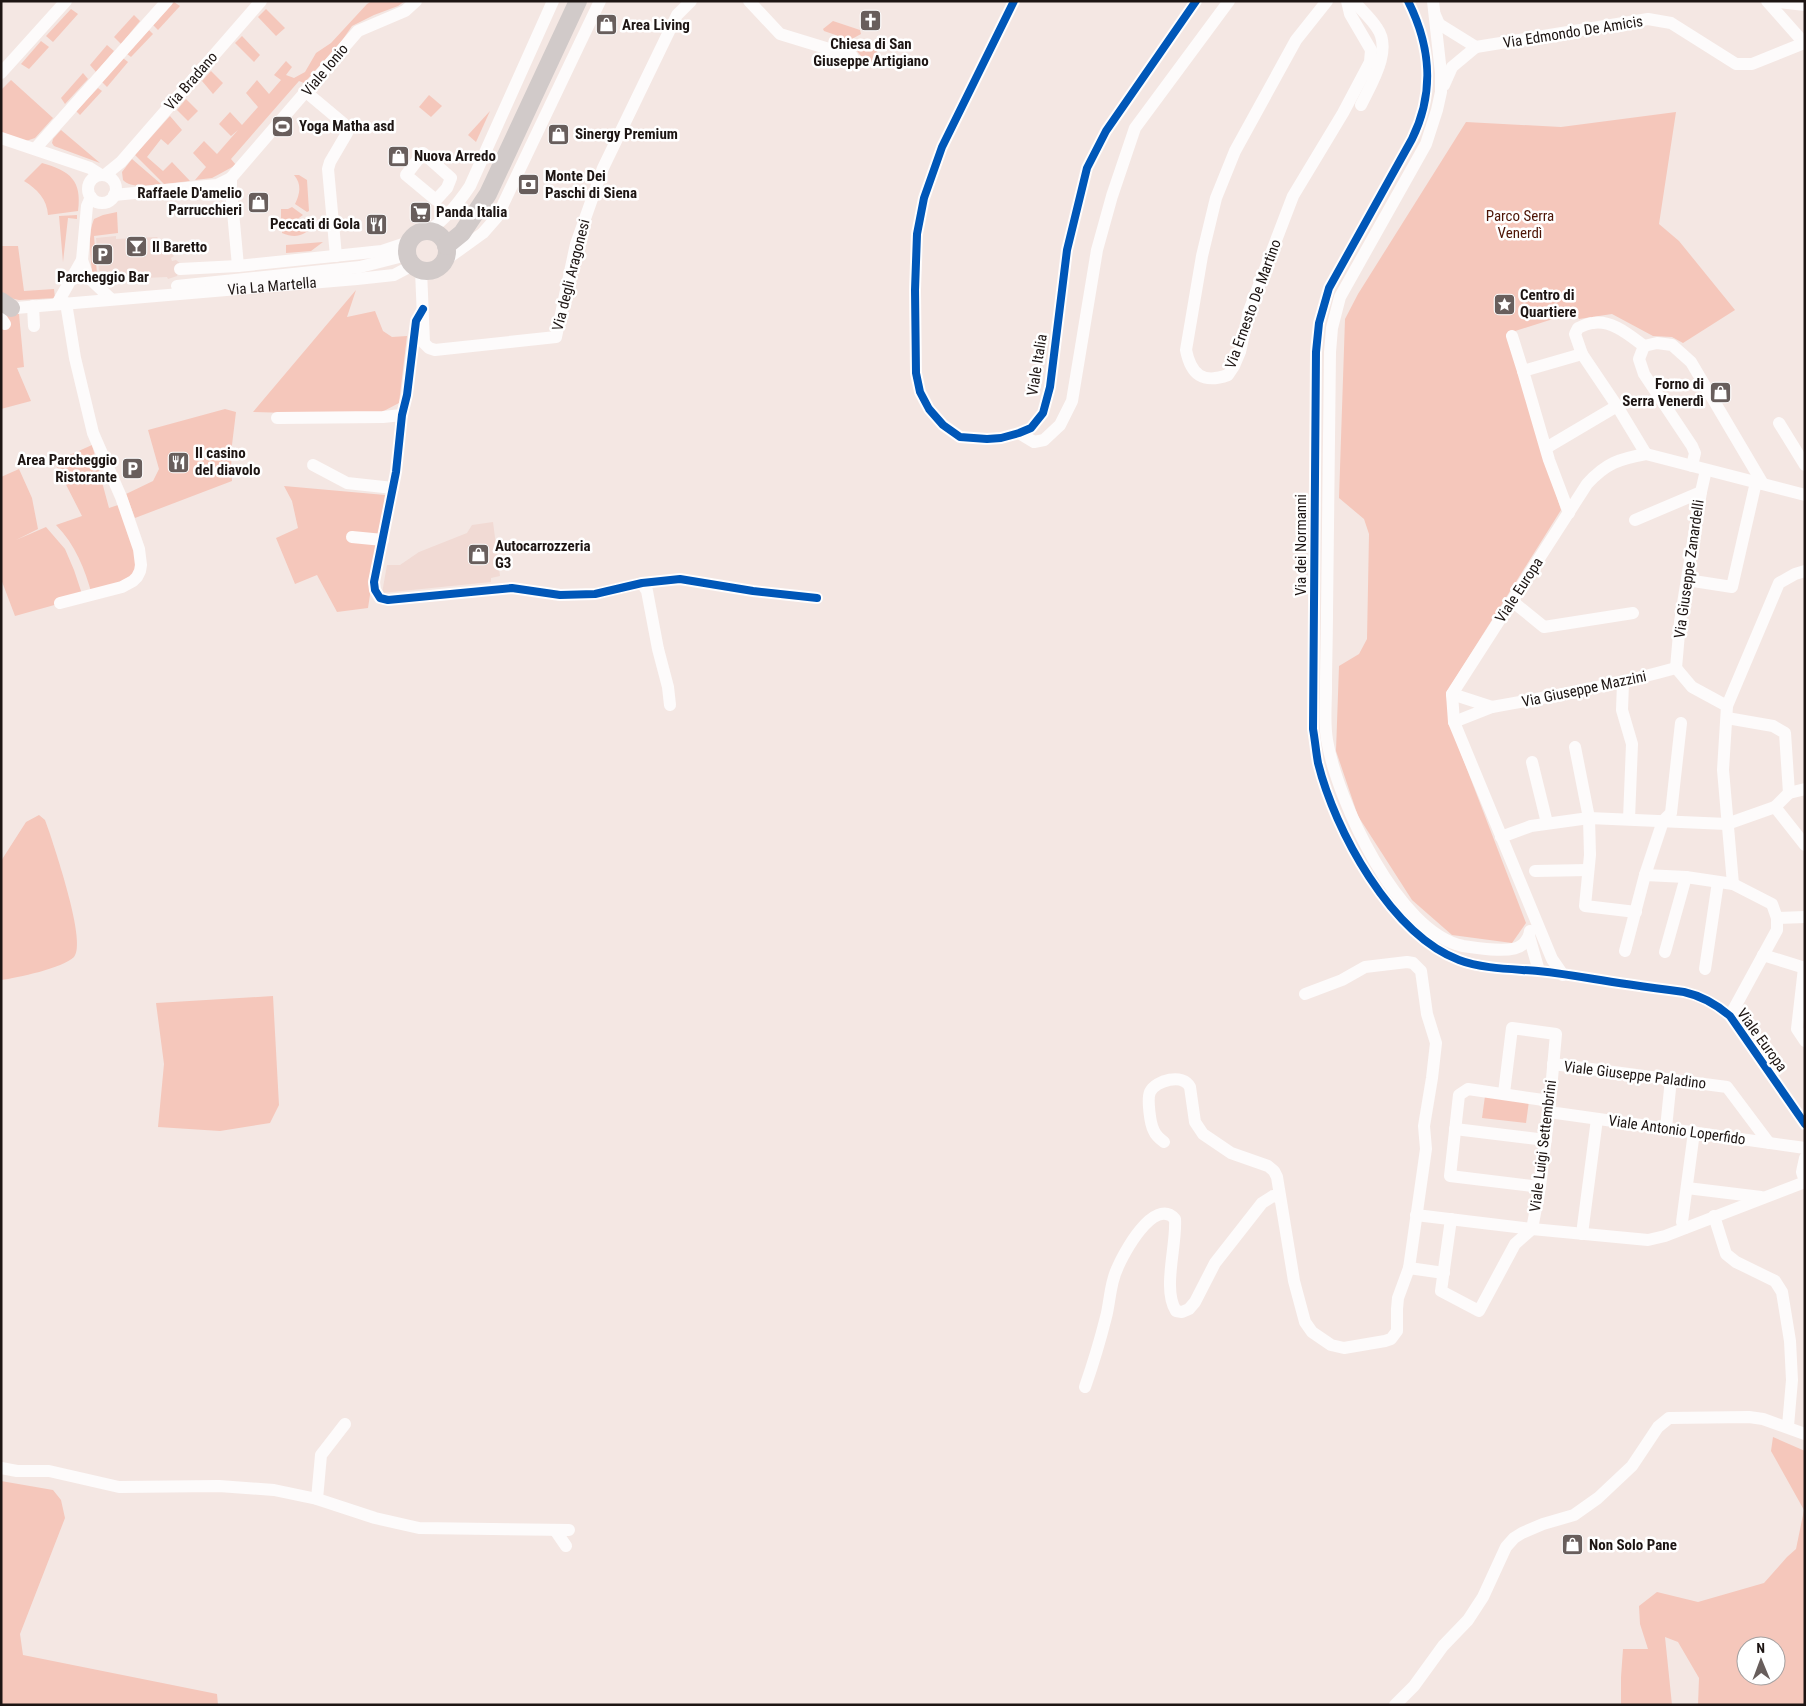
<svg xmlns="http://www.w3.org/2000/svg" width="1806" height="1706" font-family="'Roboto Condensed',sans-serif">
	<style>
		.built { fill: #f1dad4 }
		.green { fill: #f5c7bb; fill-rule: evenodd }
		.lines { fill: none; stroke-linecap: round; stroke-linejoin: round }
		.street { stroke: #fdfbfb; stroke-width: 12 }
		.secondary { stroke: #d1cac9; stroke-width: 18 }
		.cycleway-casing { stroke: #fff; stroke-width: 11 }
		.cycleway { stroke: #0057b8; stroke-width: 8 }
		.labels { text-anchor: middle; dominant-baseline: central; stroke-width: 5; stroke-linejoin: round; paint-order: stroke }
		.poi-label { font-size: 15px; font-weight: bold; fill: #1d1513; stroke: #fff; text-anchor: start }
		.street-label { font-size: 15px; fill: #1d1513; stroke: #fff }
		.park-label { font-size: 15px; fill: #4e1506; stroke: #fff }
	</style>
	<rect width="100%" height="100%" fill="#f4e7e3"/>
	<!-- built -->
	<g class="built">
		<path d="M116,236V239L157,237L174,256L171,258L172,261L176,260L182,265L177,276L168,279L167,277L121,279L103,271H99L96,238Z"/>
		<path d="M493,522L500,576L491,578V582L382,593L387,565H400L419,552L467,533L472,525Z"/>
	</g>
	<!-- green -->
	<g class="green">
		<path d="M372,1H405L398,6L374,15L352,26L341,42L304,83L299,81L231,159L236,165L212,178L195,180L206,167L193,153L204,141L217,154L238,130L231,136L219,124L230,112L242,125L258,107L246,93L257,80L269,94L281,80L274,75L286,61L292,67L286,75L294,78L305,72L316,53L331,43L367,4Z"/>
		<path d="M174,2L180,6L158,30L153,25Z"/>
		<path d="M71,9L78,14L53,42L46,36Z"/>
		<path d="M266,9L285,28L276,36L258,17Z"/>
		<path d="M134,15L140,21L121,44L114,37Z"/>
		<path d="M833,21L860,30L861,34L850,40L824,31L823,29Z"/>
		<path d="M149,30L153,34L131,57L127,54Z"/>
		<path d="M242,36L260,55L254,62L235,43Z"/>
		<path d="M41,41L49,47L29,69L21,64Z"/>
		<path d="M865,41L869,49L876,47L879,59L876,62C864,63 859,55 854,45Z"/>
		<path d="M107,45L114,51L96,72L90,65Z"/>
		<path d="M123,58L128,62L107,87L102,82Z"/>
		<path d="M211,71L223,83L213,94L202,81Z"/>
		<path d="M83,73L88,79L65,104L61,98Z"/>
		<path d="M11,80L53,118L35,138L26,141L1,132V90Z"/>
		<path d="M98,88L102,91L80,115L76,111Z"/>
		<path d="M429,95L442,106L431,117L419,107Z"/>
		<path d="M186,99L198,111L188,121L177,110Z"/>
		<path d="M490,111L476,142L468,135Z"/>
		<path d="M1676,112L1659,224L1679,241L1735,310L1683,343L1672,337L1653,336L1612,314L1579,319L1575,312L1506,334L1561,510L1446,693L1450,725L1526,923L1512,943L1452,935L1412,900L1358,816L1336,751L1339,666L1359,654L1367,639L1369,534L1364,519L1339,498L1345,319L1358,294L1466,122L1561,127Z"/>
		<path d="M170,116L182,130L168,145L161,139L147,157L163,171L172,162L190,181L164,184L135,155Z"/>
		<path d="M61,130L100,163L54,146L52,143L53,139Z"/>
		<path d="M132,159L161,184C150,185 131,189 123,180L122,172Z"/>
		<path d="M42,163C70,171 82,180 78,211L48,215C47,199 37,189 24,181Z"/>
		<path d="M294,175H299L307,180L309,211L307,212L295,204C300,194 302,184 294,175Z"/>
		<path d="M292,207L303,215L292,223L281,224V209H288Z"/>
		<path d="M117,212L118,233L94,236L97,274H92C91,256 87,236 94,219L103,215Z"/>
		<path d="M77,215V219L68,218L63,262L59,216Z"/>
		<path d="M307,217L311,222L312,226C304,237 294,238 282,233V227L294,226Z"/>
		<path d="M323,242L311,251L286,253V245Z"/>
		<path d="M1,246H18L24,291L54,289L55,298L19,300L1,296Z"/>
		<path d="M356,290L347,317L375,311L383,331L392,337L407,336L399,403L380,413H290L253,412Z"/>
		<path d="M19,314L24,367L17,368L31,401L1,409V315Z"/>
		<path d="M225,409L236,412L231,453L232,481L135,518L126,494L153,481L159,469L148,430Z"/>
		<path d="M92,445L109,508L124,503L141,558L137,577L92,595C85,569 75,544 56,525L82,516L56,465L64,463L63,458Z"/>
		<path d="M19,469L32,498L38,529L16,540L46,527L65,549L74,570L83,597L15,616L1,579V477Z"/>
		<path d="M284,486L385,495L368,608L337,612L317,575L295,584L276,538L298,528L292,501Z"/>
		<path d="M39,815L45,820L50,834C56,853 87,943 74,957C63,968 17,978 1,980V861L26,822Z"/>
		<path d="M273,996L279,1105L270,1123L220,1131L158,1127L164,1064L156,1003Z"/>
		<path d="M1485,1096L1529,1101L1526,1123L1482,1118Z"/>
		<path d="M1773,1437L1805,1451V1705H1698L1699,1678L1678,1642L1665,1637L1672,1705H1621V1677L1623,1649H1648L1640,1624L1639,1606L1657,1592L1698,1602L1764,1583L1787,1557L1796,1549L1804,1510L1771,1451ZM1746,1646H1776V1676H1746Z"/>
		<path d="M1,1481L53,1490L61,1500L65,1518L20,1634L23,1655L217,1694L218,1705H1Z"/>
	</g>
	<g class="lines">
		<!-- street -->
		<g class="street">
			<path d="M749,1L780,34L852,56"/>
			<path d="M1014,1L942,147L924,198L917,234L915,290L916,373L920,392L929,409L943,425L960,437L987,439L1001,438L1019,433L1031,428L1043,413L1050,387L1067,250L1087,168L1106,131L1196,1"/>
			<path d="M1327,1L1296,40L1235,151L1216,198L1202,256L1186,350C1191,375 1203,384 1228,375L1234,366L1240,352L1249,311L1293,196L1343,113L1370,62L1371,50L1350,14L1347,1"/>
			<path d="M1354,1C1361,10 1371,18 1377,28C1393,50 1371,84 1361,105"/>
			<path d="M1408,1C1431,47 1435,92 1412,139L1329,288L1319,323L1316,352L1313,729C1315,740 1316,752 1318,763C1335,831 1391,934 1459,960C1482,969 1514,969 1538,971C1557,973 1576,976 1594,979C1624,984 1654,988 1684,992C1702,996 1716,1004 1730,1016L1805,1124"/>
			<path d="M1433,1L1441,73V92L1437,110L1426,144L1340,297L1332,328L1330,352C1329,439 1328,525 1327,612C1327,637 1326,662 1326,687C1326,705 1324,723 1327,740C1337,800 1398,933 1463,946C1477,948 1512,954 1522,945C1525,943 1527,939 1529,936"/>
			<path d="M1767,1L1805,44"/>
			<path d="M1770,1L1805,5"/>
			<path d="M1435,15L1439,24L1476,47L1452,67L1444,85"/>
			<path d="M1476,47L1648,19L1671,23L1736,64H1752L1804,43"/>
			<path d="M1,73L66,1"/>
			<path d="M306,92L343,123L347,133L330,162L328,169L336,256"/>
			<path d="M1,138L90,168L101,175"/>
			<path d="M35,149L167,1"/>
			<path d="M423,153L451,178L447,188L436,200L406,175Z"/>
			<path d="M105,175L121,162L261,1"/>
			<circle cx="102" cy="189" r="14"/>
			<path d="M231,178V190L238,266"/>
			<path d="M114,195L217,185L231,178L358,31L405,11L416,1"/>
			<path d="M427,232C445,220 458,204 470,186L553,1"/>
			<path d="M82,260L88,277L111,299"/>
			<path d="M444,261L483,233L497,217L600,1"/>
			<path d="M180,269L238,266L382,251L409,242"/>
			<path d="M421,270L424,343L429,348L435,350L556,337L576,244L603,168L677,15L691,1"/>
			<path d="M177,286L360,267L407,255"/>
			<path d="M57,304L82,260L87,206L91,197"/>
			<path d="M33,306L34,326"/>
			<path id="s1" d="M4,309L357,279L394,275L413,265"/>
			<path d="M423,309L416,321L407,395L402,415L396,472L374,582L375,590L380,598L388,600L512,588L560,595L595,594L642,583L680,579L753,591L817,598"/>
			<path d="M1,318L5,324"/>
			<path d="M1512,336L1523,371"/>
			<path d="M1644,346C1629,335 1612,320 1593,323C1588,323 1583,326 1578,328L1575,334L1582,354L1617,406L1646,454"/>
			<path d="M1644,346L1657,343L1672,345L1691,362L1763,484"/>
			<path d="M1644,346L1639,359L1644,374L1692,446L1695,453L1692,466"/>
			<path d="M277,418L383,417L402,415"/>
			<path d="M1779,423L1805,465"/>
			<path d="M1019,433L1034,442L1044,440L1060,425L1072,401L1097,250L1112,196L1135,128L1229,1"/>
			<path d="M1546,448L1617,406"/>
			<path d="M313,465L347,483L393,488"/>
			<path d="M1569,513L1549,460L1523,371L1582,354"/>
			<path d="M1635,520L1701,492"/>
			<path d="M352,537L383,540"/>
			<path d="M1687,580L1732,587L1756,482"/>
			<path d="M642,583L647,591L658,649L668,687L670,705"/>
			<path d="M1512,601L1544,627L1633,613"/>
			<path d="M60,603L122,587L133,581L137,577L140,571L141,565L139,549L121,497L93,433L75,358L66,303"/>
			<path d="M1676,668L1692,687L1727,706L1723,770L1733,884"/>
			<path d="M1676,668L1680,622L1701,492L1706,470"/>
			<path d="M1623,683L1622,710L1632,744L1629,819"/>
			<path d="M1452,694L1492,707L1454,722"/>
			<path d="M1727,706L1779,583L1795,574L1805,571"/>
			<path d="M1492,707C1554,696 1615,685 1676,668"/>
			<path d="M1727,718L1773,726L1785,733L1789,793"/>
			<path d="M1575,747L1589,818L1590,855L1585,906L1636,912"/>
			<path d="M1532,762L1547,823"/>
			<path d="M1789,793L1775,807L1805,845"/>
			<path d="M1789,793L1805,789"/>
			<path d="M1501,837L1531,826L1589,818L1727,824L1775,807"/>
			<path d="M1535,871L1588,870"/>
			<path d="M1645,875L1686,877L1733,884L1772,904L1777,918V930L1730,1016"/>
			<path d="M1777,918L1805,917"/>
			<path d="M1530,931L1529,936L1539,971"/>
			<path d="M1625,951L1645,875L1663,821L1671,813L1681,723"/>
			<path d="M1665,952L1686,877"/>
			<path d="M1763,955L1805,968"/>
			<path d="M1804,968L1797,1029L1805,1041"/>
			<path d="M1705,969L1718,882"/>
			<path d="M1563,975L1552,959L1454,722L1452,694L1587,484C1606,463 1619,459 1646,454L1805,495"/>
			<path d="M1305,994L1342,980L1365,967L1407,962L1413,963L1421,971L1427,1014L1436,1043L1432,1078L1424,1126L1426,1149L1409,1268"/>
			<path d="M1553,1064L1727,1087L1769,1143"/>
			<path d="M1549,1112L1805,1148"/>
			<path d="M1666,1128L1671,1079"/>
			<path d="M1455,1129L1546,1140"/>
			<path d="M1164,1142C1160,1139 1156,1136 1154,1131C1150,1124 1147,1099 1150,1092C1156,1080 1183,1073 1190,1087L1195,1122L1203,1134L1231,1153L1268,1166L1274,1171L1277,1177L1294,1281L1305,1322L1312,1332L1331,1345L1344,1348L1385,1341L1391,1339L1397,1331V1309L1398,1298L1409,1268L1444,1273"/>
			<path d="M1805,1158L1802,1172L1805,1181"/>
			<path d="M1540,1187L1450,1176L1459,1095L1468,1089L1550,1101"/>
			<path d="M1687,1188L1761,1197"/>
			<path d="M1416,1215L1532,1229L1648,1240L1665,1236L1805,1182"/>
			<path d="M1714,1216L1726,1254L1736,1262L1775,1281L1782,1292L1790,1341L1792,1380L1788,1426"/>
			<path d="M1451,1219L1441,1291L1479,1311L1515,1244L1532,1229L1540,1187L1549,1112L1556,1034L1512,1028L1504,1093"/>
			<path d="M1685,1228L1682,1222L1694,1132"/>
			<path d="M1582,1234L1597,1119"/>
			<path d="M1085,1387C1093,1364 1100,1341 1106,1317C1110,1302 1110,1283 1117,1269C1123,1254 1154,1196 1175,1219C1177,1245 1162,1289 1176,1311L1182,1312L1189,1309L1195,1302L1215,1263L1262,1203L1273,1196L1280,1197"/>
			<path d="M1,1468L17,1471H49L119,1487L219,1486L274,1490L317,1499L375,1518L419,1528L569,1530"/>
			<path d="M317,1499L321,1455L345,1424"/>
			<path d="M555,1530L566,1546"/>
			<path d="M1395,1705L1414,1686L1443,1646L1468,1620L1483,1597L1506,1547L1514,1538L1522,1533L1543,1524L1574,1515L1598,1498L1632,1466L1658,1427L1669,1418L1749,1417L1763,1419L1805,1434"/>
		</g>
		<!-- secondary -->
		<g class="secondary">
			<circle cx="427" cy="251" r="20"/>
			<path d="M446,246L462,233L488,194L578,1"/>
			<path d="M1,301L11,308"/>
		</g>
		<defs>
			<g id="cycleway">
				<path d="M1014,1L942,147L924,198L917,234L915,290L916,373L920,392L929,409L943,425L960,437L987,439L1001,438L1019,433L1031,428L1043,413L1050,387L1067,250L1087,168L1106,131L1196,1"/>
				<path d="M1408,1C1431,47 1435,92 1412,139L1329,288L1319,323L1316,352L1313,729C1315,740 1316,752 1318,763C1335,831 1391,934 1459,960C1482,969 1514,969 1538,971C1557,973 1576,976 1594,979C1624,984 1654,988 1684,992C1702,996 1716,1004 1730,1016L1805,1124"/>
				<path d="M423,309L416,321L407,395L402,415L396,472L374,582L375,590L380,598L388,600L512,588L560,595L595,594L642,583L680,579L753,591L817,598"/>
			</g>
		</defs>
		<!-- cycleway casing -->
		<use href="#cycleway" class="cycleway-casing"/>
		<!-- cycleway -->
		<use href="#cycleway" class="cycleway"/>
	</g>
	<!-- icons -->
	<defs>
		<symbol id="church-square" viewBox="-11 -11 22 22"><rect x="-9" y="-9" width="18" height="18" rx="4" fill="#685e5c" stroke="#fff"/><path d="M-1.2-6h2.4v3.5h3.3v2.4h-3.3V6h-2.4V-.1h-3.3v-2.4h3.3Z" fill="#fff"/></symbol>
		<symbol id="shop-square" viewBox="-11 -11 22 22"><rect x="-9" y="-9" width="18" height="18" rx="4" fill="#685e5c" stroke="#fff"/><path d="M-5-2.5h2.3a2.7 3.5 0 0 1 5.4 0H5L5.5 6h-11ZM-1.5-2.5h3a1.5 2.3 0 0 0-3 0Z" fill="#fff"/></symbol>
		<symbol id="stadium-square" viewBox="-11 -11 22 22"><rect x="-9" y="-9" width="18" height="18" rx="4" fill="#685e5c" stroke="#fff"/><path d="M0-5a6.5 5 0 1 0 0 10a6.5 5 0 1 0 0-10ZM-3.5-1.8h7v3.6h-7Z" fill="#fff"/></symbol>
		<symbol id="bank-square" viewBox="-11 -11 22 22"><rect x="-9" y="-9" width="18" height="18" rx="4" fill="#685e5c" stroke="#fff"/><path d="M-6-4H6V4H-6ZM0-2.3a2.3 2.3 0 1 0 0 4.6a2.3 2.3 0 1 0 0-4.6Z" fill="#fff"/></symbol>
		<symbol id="supermarket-square" viewBox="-11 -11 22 22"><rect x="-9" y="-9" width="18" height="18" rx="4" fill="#685e5c" stroke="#fff"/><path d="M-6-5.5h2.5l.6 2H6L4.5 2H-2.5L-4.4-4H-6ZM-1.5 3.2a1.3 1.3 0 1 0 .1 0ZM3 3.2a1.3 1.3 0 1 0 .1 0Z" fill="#fff"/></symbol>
		<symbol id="restaurant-square" viewBox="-11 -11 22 22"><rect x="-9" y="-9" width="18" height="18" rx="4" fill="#685e5c" stroke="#fff"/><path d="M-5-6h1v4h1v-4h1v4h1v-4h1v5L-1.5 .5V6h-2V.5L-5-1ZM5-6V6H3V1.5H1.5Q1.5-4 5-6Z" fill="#fff"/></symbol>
		<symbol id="bar-square" viewBox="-11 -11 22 22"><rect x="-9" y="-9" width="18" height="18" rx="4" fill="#685e5c" stroke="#fff"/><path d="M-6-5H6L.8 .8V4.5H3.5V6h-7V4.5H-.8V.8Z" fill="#fff"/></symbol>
		<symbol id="parking-square" viewBox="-11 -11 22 22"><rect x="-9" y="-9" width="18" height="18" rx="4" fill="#685e5c" stroke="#fff"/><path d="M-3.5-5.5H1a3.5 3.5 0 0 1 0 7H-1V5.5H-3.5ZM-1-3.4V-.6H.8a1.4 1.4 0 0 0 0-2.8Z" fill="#fff"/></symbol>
		<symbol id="sight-square" viewBox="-11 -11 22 22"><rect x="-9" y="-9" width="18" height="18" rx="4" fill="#685e5c" stroke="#fff"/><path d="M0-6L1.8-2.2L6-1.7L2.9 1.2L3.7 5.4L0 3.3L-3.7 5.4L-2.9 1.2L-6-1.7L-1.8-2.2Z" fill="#fff"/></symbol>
	</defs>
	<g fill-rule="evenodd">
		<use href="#church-square" x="858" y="8" width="25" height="25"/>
		<use href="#shop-square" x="594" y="12" width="25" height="25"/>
		<use href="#stadium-square" x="270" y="114" width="25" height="25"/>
		<use href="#shop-square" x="546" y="122" width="25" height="25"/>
		<use href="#shop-square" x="386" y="144" width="25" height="25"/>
		<use href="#bank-square" x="516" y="172" width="25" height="25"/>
		<use href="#shop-square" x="246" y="190" width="25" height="25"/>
		<use href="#supermarket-square" x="408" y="200" width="25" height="25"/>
		<use href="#restaurant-square" x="364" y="212" width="25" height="25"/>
		<use href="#bar-square" x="124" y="234" width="25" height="25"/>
		<use href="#parking-square" x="90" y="242" width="25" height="25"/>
		<use href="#sight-square" x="1492" y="292" width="25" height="25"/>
		<use href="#shop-square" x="1708" y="380" width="25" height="25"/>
		<use href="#restaurant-square" x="166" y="450" width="25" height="25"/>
		<use href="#parking-square" x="120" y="456" width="25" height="25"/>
		<use href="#shop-square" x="466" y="542" width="25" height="25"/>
		<use href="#shop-square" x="1560" y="1532" width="25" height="25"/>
	</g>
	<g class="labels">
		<!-- poi labels -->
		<g class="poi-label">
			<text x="622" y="25">Area Living</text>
			<text x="871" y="44" text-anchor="middle">Chiesa di San<tspan x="871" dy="17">Giuseppe Artigiano</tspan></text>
			<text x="299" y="126">Yoga Matha asd</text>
			<text x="575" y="134">Sinergy Premium</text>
			<text x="414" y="156">Nuova Arredo</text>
			<text x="545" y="176">Monte Dei<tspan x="545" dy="17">Paschi di Siena</tspan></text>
			<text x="242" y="193" text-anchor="end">Raffaele D'amelio<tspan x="242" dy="17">Parrucchieri</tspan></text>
			<text x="436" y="212">Panda Italia</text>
			<text x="360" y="224" text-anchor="end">Peccati di Gola</text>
			<text x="152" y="247">Il Baretto</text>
			<text x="103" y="277" text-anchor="middle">Parcheggio Bar</text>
			<text x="1520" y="295">Centro di<tspan x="1520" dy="17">Quartiere</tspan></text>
			<text x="1704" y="384" text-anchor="end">Forno di<tspan x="1704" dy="17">Serra Venerdì</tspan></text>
			<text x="195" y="453">Il casino<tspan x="195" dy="17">del diavolo</tspan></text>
			<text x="117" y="460" text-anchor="end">Area Parcheggio<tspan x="117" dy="17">Ristorante</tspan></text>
			<text x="495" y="546">Autocarrozzeria<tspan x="495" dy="17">G3</tspan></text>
			<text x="1589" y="1545">Non Solo Pane</text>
		</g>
		<!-- street labels -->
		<g class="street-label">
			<text transform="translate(1573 32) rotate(-9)">Via Edmondo De Amicis</text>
			<text transform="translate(325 70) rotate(-50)">Viale Ionio</text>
			<text transform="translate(191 81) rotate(-49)">Via Bradano</text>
			<text transform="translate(571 275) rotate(-76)">Via degli Aragonesi</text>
			<text stroke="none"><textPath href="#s1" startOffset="269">Via La Martella</textPath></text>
			<text transform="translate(1253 304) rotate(-70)">Via Ernesto De Martino</text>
			<text transform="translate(1037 365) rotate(-81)">Viale Italia</text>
			<text transform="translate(1301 545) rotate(-90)">Via dei Normanni</text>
			<text transform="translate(1689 569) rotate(-82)">Via Giuseppe Zanardelli</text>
			<text transform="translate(1519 590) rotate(-57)">Viale Europa</text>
			<text transform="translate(1584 689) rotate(-12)">Via Giuseppe Mazzini</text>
			<text transform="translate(1762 1040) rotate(54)">Viale Europa</text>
			<text transform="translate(1635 1075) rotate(7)">Viale Giuseppe Paladino</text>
			<text transform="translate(1677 1130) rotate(8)">Viale Antonio Loperfido</text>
			<text transform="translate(1543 1146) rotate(-83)">Viale Luigi Settembrini</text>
		</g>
		<!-- park labels -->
		<g class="park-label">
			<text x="1520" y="216">Parco Serra<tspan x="1520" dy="17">Venerdì</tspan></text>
		</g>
	</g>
	<!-- border -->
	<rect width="1806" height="1706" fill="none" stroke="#1d1513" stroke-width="5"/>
	<!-- north arrow -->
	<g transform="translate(1761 1661) rotate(359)"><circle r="24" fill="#ffffff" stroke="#a5a1a1"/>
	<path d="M0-4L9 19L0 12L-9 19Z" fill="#685e5c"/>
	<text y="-8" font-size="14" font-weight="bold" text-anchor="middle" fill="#1d1513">N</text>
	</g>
</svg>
